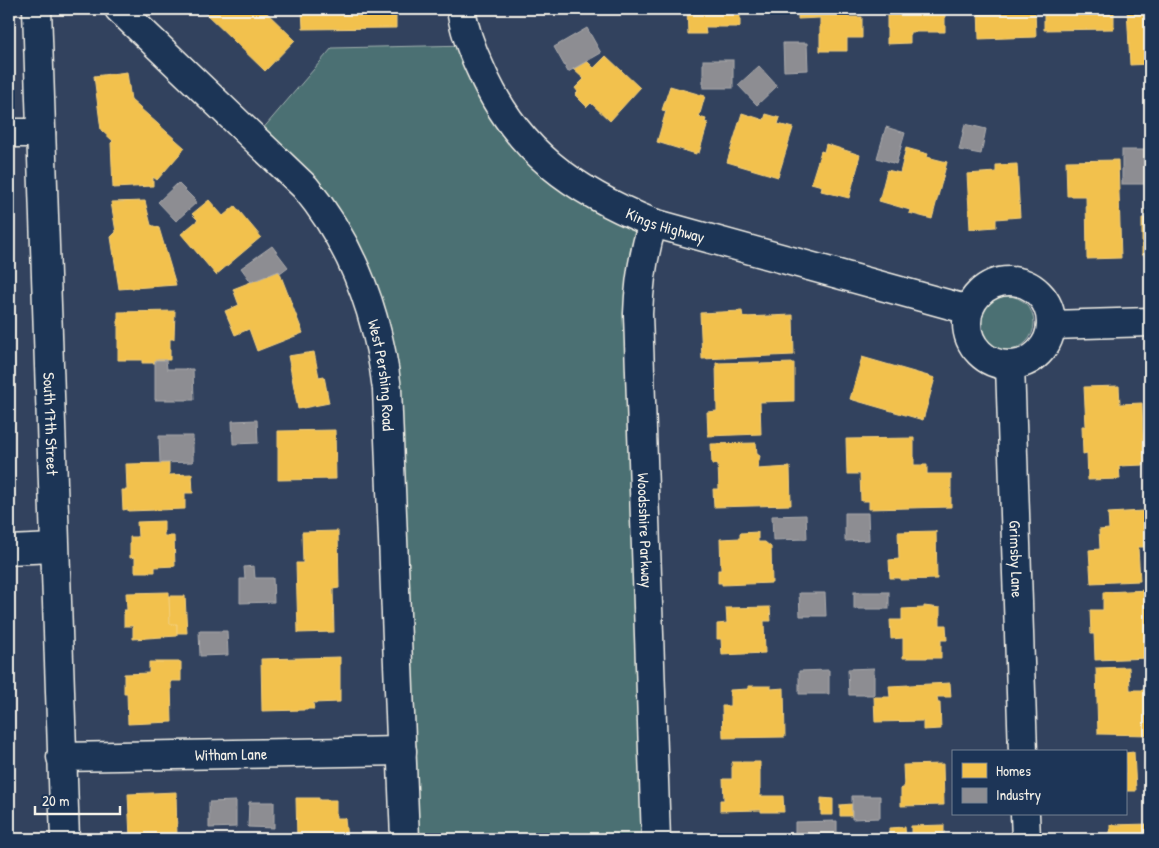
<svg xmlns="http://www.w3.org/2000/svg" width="1159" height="848" font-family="'Patrick Hand',sans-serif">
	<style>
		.green { fill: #4c7073; stroke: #a0b0ae }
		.homes { fill: #f2c14e; stroke: #f3cf7c }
		.industry { fill: #8d8d92; stroke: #acabac }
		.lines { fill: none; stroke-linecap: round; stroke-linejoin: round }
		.street-casing { stroke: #f4f1e8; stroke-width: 31 }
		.secondary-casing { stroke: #f4f1e8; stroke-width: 31 }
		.street { stroke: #1d3557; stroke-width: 28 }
		.secondary { stroke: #1d3557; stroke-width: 28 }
		.labels { text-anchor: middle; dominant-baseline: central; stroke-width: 5; stroke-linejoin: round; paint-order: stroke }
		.street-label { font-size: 16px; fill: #f4f1e8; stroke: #1d3557 }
	</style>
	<rect width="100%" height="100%" fill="#32425e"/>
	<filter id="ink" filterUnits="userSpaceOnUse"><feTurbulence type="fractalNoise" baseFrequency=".02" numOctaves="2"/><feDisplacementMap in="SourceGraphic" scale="10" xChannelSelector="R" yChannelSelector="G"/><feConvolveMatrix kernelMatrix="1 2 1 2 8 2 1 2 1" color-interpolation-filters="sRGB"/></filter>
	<g filter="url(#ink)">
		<!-- green -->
		<g class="green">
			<path d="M470,45L500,109L624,211L646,245L656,839H405L393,519L366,294L255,138L332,48Z"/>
			<circle cx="1007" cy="323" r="27"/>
		</g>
		<!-- homes -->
		<g class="homes">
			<path d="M201,9H263L295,40L265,71Z"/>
			<path d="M302,9H396V28L303,29Z"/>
			<path d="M687,9H740V27H705L706,34H688Z"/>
			<path d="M798,9H847V17H862V38H847V51H820V18L798,19Z"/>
			<path d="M887,9H945V32H910V43L887,44Z"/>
			<path d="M978,9H1035L1036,37L979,39Z"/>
			<path d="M1044,9H1114V29L1044,30Z"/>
			<path d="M1127,9H1150V64L1130,65Z"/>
			<path d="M606,56L640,88L610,121L591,103L587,107L575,95L578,92L575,88L584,79L573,69L587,61L594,68Z"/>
			<path d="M127,72L131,100L185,148L157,180L153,177V186L113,188L111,143L113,141L101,130L94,76Z"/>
			<path d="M670,86L705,96L699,117L706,119L705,122L708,123L699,153L696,152V154L657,142L666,111L662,110Z"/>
			<path d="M742,113L764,120L766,114L780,118L778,124L793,128L778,177L727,162Z"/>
			<path d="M826,144L860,155L858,162H859L849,198L821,191L822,186L811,183L821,151L824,152Z"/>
			<path d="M906,148L928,154L927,157L947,162L932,219L909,213L910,210L879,201L887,170L900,173Z"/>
			<path d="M1118,160L1121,258L1087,259L1086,196H1067L1066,161Z"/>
			<path d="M1017,164L1020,217L996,219V227L970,229L967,174L996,172V165Z"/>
			<path d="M209,200L223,216L235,206L261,237L216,275L181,234L198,220L192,214Z"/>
			<path d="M145,201L151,225L159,228L176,285L119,289L111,237L116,232L111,202Z"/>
			<path d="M1146,208H1150V254L1142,255V218H1146Z"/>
			<path d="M279,271L303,333L257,351L249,329L235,335L225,311L239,305L233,289Z"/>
			<path d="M175,311L174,339H170V360H155V363H142V360H118V312Z"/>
			<path d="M742,311L743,317L793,315L794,355L702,359L700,313Z"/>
			<path d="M314,352L319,377L324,376L329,403L298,409L288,356Z"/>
			<path d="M862,357L935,378L923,420L850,399Z"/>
			<path d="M759,362V364L794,363V401L760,402L761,434L708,436L707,412L717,411L716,363Z"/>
			<path d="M1119,386L1120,404L1142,403L1144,465L1119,466L1120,479L1088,480L1087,453L1083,454L1082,426H1086L1084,387Z"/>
			<path d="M335,430L336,479L278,480V431Z"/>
			<path d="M914,438V465H927V474H951V507L869,509V501H861L860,474H847L846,439Z"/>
			<path d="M756,443L757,454L760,456L757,469L790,467L791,505L714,507L713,489H719L718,464H712L711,444Z"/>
			<path d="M169,463V475L192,474L193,493H185V509L128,511V509L123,510L122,490H127L126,464Z"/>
			<path d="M1143,511L1144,547H1138L1140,581L1091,583L1089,550L1100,549L1099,530L1109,529L1108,513Z"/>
			<path d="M164,521V536H174L175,566L155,567V572H135V557L130,558V537H138L137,522Z"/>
			<path d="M338,531L339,588L333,589L334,632L298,633L296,563H303L302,532Z"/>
			<path d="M936,531L937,579L900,580V578H890L889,560L899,559L898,532Z"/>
			<path d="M758,532V542H765L771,547L772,583L722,585V583H718V570H721L720,539L740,538V533Z"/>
			<path d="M1150,590V658L1095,660L1094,634H1091L1090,610H1103V592Z"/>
			<path d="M169,592L170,624H177V636L133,639V626H124V610H127L126,593Z"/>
			<path d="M169,596H185L187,633H177V624H170Z"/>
			<path d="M924,606L940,608V625H946L947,640H941V658H903V638L891,639L890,620H902V609L924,608Z"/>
			<path d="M770,607L771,621H764L765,653L722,655L721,639H717V624L727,623L726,608Z"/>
			<path d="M340,657V702L313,703L314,709H304V710L262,711L261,659Z"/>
			<path d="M149,662H181V681H171L172,722L128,724L127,693H124V674L149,673Z"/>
			<path d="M1129,667L1130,690H1150V735L1098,734L1096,668Z"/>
			<path d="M950,683L951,697H937L938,703H940L941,729L923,730V721L875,722L874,697H890L889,686Z"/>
			<path d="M748,686H771V689L784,688L785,737L723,738L722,706H730V690L748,689Z"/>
			<path d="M1134,752L1136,791H1125V753Z"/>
			<path d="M732,762H760V796H783L784,812H761V810L720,811V800H724L723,779H732Z"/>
			<path d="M943,764L944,805L901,806V788H904L903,765Z"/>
			<path d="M176,792L177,837L130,838L128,794Z"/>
			<path d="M296,798H319V800H336V818H345L347,839H297Z"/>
			<path d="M821,798L833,799V815H821Z"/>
			<path d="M852,804V816H840V805Z"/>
			<path d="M1150,824V839H1110V825Z"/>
			<path d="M944,825V839H911V826Z"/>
			<path d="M905,827L906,838L889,839V828Z"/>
		</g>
		<!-- industry -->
		<g class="industry">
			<path d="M587,28L601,53L568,72L554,47Z"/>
			<path d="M783,43H807L808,70L784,71Z"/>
			<rect x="703" y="60" width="30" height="28"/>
			<path d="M759,66L777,86L757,105L738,85Z"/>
			<path d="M965,124L986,129L981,154L959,150Z"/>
			<path d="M886,127L905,133L896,164L877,158Z"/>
			<rect x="1122" y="150" width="27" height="34"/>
			<path d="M178,183L197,202L176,221L158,202Z"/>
			<path d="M272,246L288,267L280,273L279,271L251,282L241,268Z"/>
			<path d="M155,360H166L167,369H193L194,400H155Z"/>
			<path d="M257,420L258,443L233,444L232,421Z"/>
			<path d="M159,436H193V462L160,463Z"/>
			<path d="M845,513H868L869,540L845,541Z"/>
			<path d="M806,515L807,539L773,540L772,516Z"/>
			<path d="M254,566L255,578H273L274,602L240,603V579H245L244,567Z"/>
			<rect x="854" y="592" width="35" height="17"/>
			<path d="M799,593H825L826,616H800Z"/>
			<path d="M199,631H227L228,655L200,656Z"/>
			<path d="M874,668V695H849L848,669Z"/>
			<path d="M829,670V694H799V671Z"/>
			<path d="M852,796H880V818L852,819Z"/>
			<path d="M236,801V827L209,828V802Z"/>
			<path d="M249,802H274V828L248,827Z"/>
			<path d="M837,821V839H795V822Z"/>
		</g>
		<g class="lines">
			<defs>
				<g id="street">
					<path id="s1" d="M119,9L305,187C353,245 378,315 387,389L405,839"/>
					<path id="s2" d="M461,9C464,30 472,51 481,70C516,151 574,191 653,223L969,310"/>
					<path d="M9,133H41"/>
					<path id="s3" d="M653,223C643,254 639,283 638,314L656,839"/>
					<circle cx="1009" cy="323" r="42"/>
					<path d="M1051,325L1150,322"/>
					<path id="s4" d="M1010,365L1023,752"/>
					<path d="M9,550L54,548"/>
					<path id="s5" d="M61,757L402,751"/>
					<path d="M1025,814L1026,839"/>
				</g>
				<g id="secondary">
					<path id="s6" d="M37,9L65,839"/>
				</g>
			</defs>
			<!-- street casing -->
			<use href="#street" class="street-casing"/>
			<!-- secondary casing -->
			<use href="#secondary" class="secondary-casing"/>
			<!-- street -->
			<use href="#street" class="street"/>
			<!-- secondary -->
			<use href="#secondary" class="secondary"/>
		</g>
	</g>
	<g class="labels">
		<!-- street labels -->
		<g class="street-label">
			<text stroke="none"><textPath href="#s2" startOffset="314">Kings Highway</textPath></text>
			<text stroke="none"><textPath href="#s1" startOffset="464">West Pershing Road</textPath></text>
			<text stroke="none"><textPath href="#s6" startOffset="415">South 17th Street</textPath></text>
			<text stroke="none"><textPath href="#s3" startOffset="309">Woodsshire Parkway</textPath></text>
			<text stroke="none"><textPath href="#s4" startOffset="194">Grimsby Lane</textPath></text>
			<text stroke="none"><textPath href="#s5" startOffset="170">Witham Lane</textPath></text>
		</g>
	</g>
	<!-- margin -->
	<rect width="1159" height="848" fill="none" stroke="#1d3557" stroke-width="30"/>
	<rect x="15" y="15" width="1129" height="818" fill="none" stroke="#f4f1e8" stroke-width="2" filter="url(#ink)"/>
	<!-- legend -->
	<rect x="952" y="750" width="175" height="65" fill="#1d3557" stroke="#738091"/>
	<rect x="962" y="763" width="25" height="15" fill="#f2c14e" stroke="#738091"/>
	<text x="996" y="776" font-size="15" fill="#f4f1e8">Homes</text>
	<rect x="962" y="788" width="25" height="15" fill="#8d8d92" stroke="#738091"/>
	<text x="996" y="800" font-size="15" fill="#f4f1e8">Industry</text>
	<!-- scale -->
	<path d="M35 806v8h85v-8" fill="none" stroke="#f4f1e8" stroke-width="2.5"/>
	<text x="42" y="806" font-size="15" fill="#f4f1e8" stroke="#1d3557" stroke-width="4" paint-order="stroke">20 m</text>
</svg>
